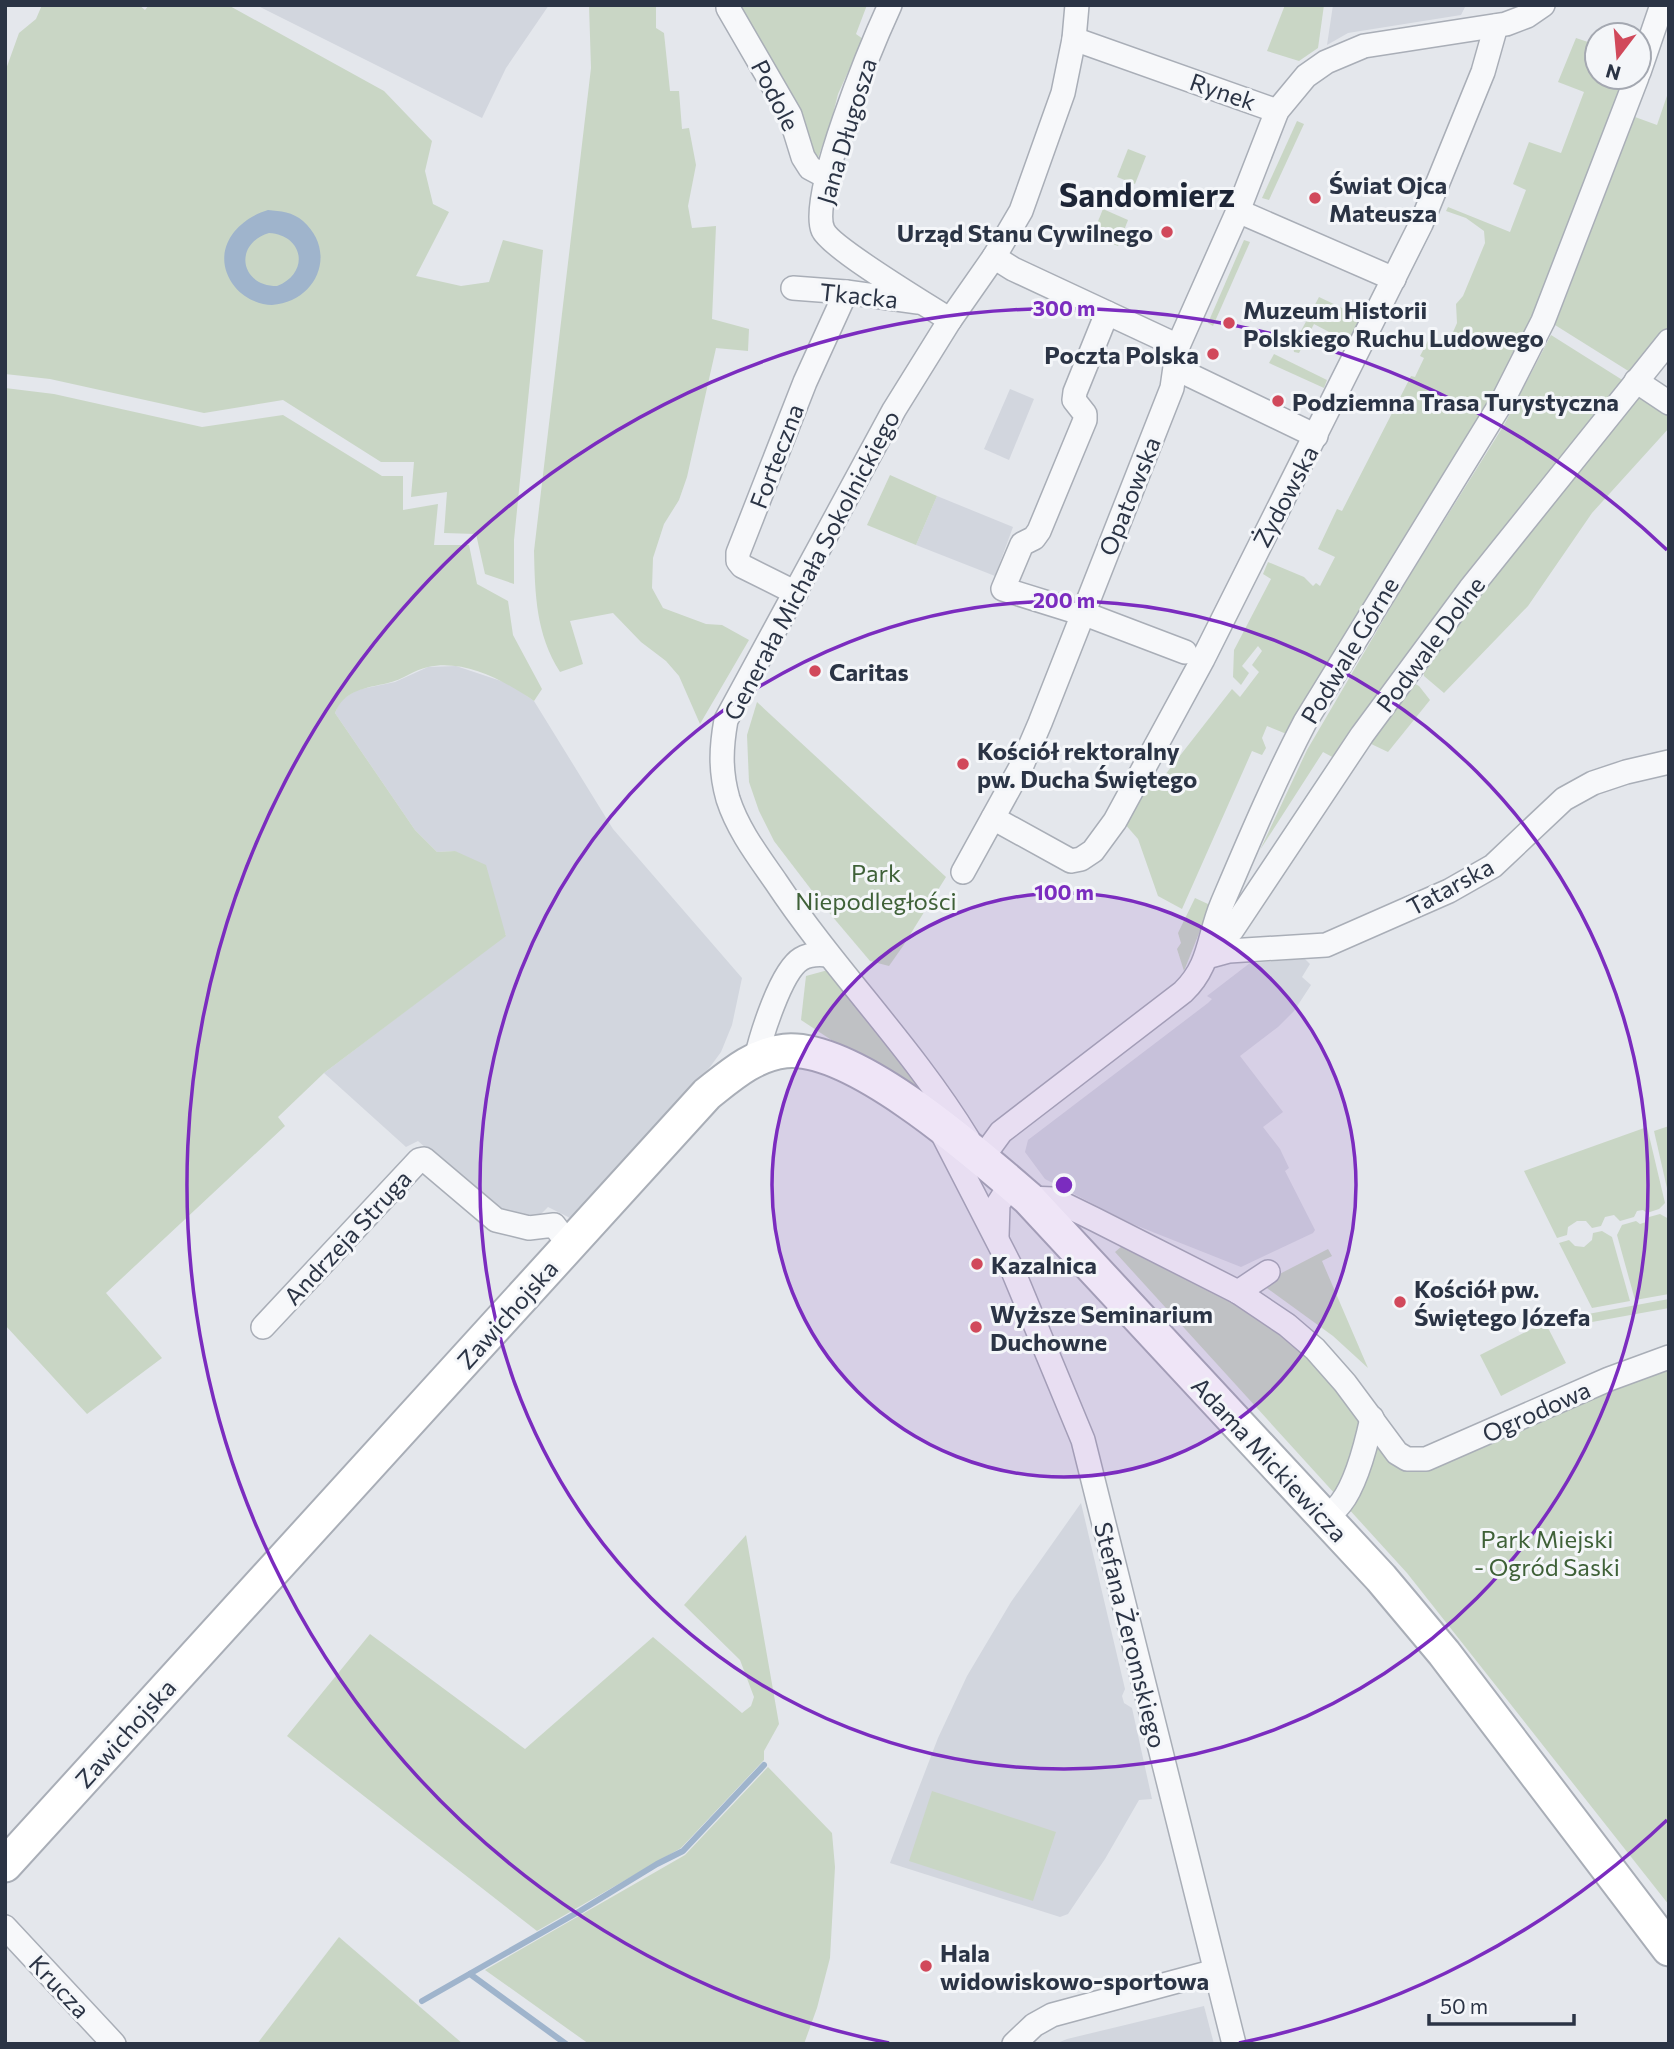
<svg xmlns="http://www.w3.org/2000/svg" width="1674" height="2049" font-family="Commissioner,sans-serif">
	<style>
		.built { fill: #d2d6de }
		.green { fill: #c9d6c5 }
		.water { fill: #9fb4cc; fill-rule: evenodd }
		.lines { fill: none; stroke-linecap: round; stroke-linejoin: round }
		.stream { stroke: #9fb4cc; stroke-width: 6 }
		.street-casing { stroke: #a9aeb7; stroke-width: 26 }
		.secondary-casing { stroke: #a9aeb7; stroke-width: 37 }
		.street { stroke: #f7f8fa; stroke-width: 23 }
		.secondary { stroke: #fff; stroke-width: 33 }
		.ring { fill: none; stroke: #7b2cbf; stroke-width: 3.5 }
		.poi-dot { fill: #d1495b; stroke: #f4f6f9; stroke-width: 2.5 }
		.labels { text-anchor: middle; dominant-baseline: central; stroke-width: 6; stroke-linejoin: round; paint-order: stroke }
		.street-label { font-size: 24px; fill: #2b3445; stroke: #f4f6f9 }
		.poi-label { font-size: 24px; font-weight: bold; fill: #2b3445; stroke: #f4f6f9; text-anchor: start }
		.park-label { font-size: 24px; fill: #3f6138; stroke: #f4f6f9 }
		.district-label { font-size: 32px; font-weight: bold; fill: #1d2536; stroke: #f4f6f9 }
		.centre { fill: #7b2cbf; stroke: #f4f6f9; stroke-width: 3.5 }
		.ring-label { font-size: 21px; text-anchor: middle; font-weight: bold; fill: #7b2cbf; stroke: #f4f6f9; stroke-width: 6; stroke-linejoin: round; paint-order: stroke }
	</style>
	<rect width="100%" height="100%" fill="#e4e7ec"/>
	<!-- built -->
	<g class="built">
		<path d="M256,5H549L506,68L482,118Z"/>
		<path d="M1333,5H1466L1461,15L1348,33L1327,45Z"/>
		<path d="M1010,389L1034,399L1009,460L984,449Z"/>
		<path d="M937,496L1013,527L995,576L916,545Z"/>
		<path d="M456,666L510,684L534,701L613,829L742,978L732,1025L721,1052L710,1067L570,1218L548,1207L535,1220L504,1217L418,1141L406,1147L324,1073L506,935L455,851L437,852L415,830L335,713L340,701L357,690L395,682L428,667Z"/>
		<path d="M1305,959L1310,964L1302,977L1311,985L1294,1011L1278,1027L1240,1056L1283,1112L1263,1127L1280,1149L1289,1168L1285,1171L1315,1230L1313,1233L1241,1267L1130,1223L1045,1179L1025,1152L1028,1140L1208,1003L1212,999L1207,996L1250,963Z"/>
		<path d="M1081,1503L1125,1689L1122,1696L1124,1703L1132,1708L1152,1799L1139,1800L1105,1859L1068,1914L1060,1917L890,1863L938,1738L967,1676L1011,1602Z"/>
		<path d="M1204,2006L1214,2044H1055L1067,2039Z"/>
	</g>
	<!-- green -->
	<g class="green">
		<path d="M42,5H139L145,10L149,5H228L384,91L432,141L425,171L433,204L449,212L416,276L461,286L489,282L503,240L543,250L514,540V584L485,574L476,534L444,533L447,492L411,497L414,462H381L283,400L204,413L50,379L5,374V72L19,33L36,19Z"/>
		<path d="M589,5H656V28L664,33L670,91H679L682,129L689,128L696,165L688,206L692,228L716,226L712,319L749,329L748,351L716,348L687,477L679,500L664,524L653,558L652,588L663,608L706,624L722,625L749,640L700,724L679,676L666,661L641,642L613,613L570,621L583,664L560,672C536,634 535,595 534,551L591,68Z"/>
		<path d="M740,5H867L856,34L863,39L838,94L832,118L818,158H814Z"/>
		<path d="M1285,5H1324L1318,48L1299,61L1267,51Z"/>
		<path d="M1576,38L1597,45V77H1625L1538,308L1495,393L1289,735L1267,726L1262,738L1266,748L1262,755L1252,751L1182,909L1158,896L1138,839L1124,823L1152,774L1161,780L1232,689L1240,697L1259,672L1252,665L1262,651L1258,646L1242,666L1249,673L1241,685L1233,677L1234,650L1271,579L1263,574L1268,562L1304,577L1313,586L1316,583L1320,586L1335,557L1318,549L1337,509L1342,511L1411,376L1415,377L1424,358L1420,356L1430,337L1447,346L1457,323L1456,304L1463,296L1485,243L1484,231L1466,218L1446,211L1448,207L1510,232L1526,190L1513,184L1529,142L1561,153L1584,92L1558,82Z"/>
		<path d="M1669,90V327L1630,372L1555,325L1635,117L1657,125Z"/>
		<path d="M1297,121L1304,124L1269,200L1262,198Z"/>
		<path d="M1128,149L1146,156L1135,184L1117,177Z"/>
		<path d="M1103,209L1128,220L1118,246L1092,236Z"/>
		<path d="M1244,240L1250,242L1213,326L1208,323Z"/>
		<path d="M1319,297L1361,317L1348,342L1314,324L1299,353L1294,352L1293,346Z"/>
		<path d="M1551,335L1624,381L1336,759L1323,752L1260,850L1307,750L1402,588L1504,425Z"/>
		<path d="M1274,354L1327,380L1324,388L1269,363Z"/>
		<path d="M5,388L54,394L202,427L283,415L382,476H403V510L438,504L434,545H469L477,584L508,601L513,635L542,689L534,701C505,681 465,659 428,667C414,670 402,680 388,683C366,688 344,690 335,713L415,830L437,852L455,851L486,865L506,936L324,1073L278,1117L285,1126L106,1293L162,1358L87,1414L5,1325Z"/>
		<path d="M1637,392L1669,409V428L1592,513L1528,606L1444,693L1424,676L1423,665Z"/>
		<path d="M890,475L937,496L916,545L867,525Z"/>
		<path d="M1410,681L1419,686L1430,700L1388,752L1367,742Z"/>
		<path d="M757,702L946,877L903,946L889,966L870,961L826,909L774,841L759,811L749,782L747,735Z"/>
		<path d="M1195,898L1208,904L1209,908L1184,971L1177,949L1181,943L1178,933Z"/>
		<path d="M828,970L917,1085L909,1091L801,1020L806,976Z"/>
		<path d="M1669,1126V1197L1654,1131Z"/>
		<path d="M1647,1127L1665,1203L1659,1209L1647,1213L1643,1210L1637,1211L1634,1217L1620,1221L1614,1215L1605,1217L1601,1226L1592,1228L1586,1221H1577L1568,1227L1567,1235L1557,1238L1524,1171Z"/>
		<path d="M1660,1214L1669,1219V1294L1635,1300L1617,1235L1622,1225L1636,1221L1640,1224L1646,1222L1649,1217Z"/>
		<path d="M1602,1231L1612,1237L1630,1301L1592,1308L1559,1243L1569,1240L1575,1246L1584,1247L1592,1240L1593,1233Z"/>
		<path d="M1122,1246L1257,1314L1302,1348L1361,1422L1405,1470L1436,1467L1643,1374L1669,1365V1905L1407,1573L1115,1252Z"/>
		<path d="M1328,1249L1332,1256L1322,1261L1368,1368L1333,1336L1264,1286L1266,1281Z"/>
		<path d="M1669,1299V1308L1592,1322L1588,1314Z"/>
		<path d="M1545,1322L1566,1363L1501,1396L1480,1355Z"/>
		<path d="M746,1535L779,1724L764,1751V1760L681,1848L537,1931L287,1736L370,1634L525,1749L653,1637L742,1713L751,1706L754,1697L740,1660L684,1605Z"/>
		<path d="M768,1767L832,1833L835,1867L830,1958L817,2008L804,2044H589L485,1970L685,1855Z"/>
		<path d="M932,1791L1056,1832L1033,1901L909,1861Z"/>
		<path d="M339,1937L463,2044H257Z"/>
	</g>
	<!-- water -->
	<path class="water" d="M268,210C280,211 293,212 303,221C338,252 317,302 272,305C259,305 244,298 235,287C209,254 234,220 268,210ZM269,233C304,235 310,273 277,286C240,286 233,244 269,233Z"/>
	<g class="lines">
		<!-- stream -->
		<g class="stream">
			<path d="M470,1974L566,2044"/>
			<path d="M422,2001L580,1911L657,1864L683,1851L764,1765"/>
		</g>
		<defs>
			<g id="street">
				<path d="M890,5C873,42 808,197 823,230C831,248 927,305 950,320"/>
				<path d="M728,8L790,115L803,157L810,168L827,177"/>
				<path d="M1074,39L1277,111"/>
				<path d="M1639,72L1662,5"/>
				<path d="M1238,211L1394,279"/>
				<path d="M994,257L1013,269L1178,346"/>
				<path d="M793,288L846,292L918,302"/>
				<path d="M1107,313L1075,392L1074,400L1085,414V420L1039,531L1034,538L1022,544L1003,589L1093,617L1185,652"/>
				<path d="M1177,369L1316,436"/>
				<path d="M1636,381L1669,403"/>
				<path d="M796,593L742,566L738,561V553L805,382L846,292"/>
				<path d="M993,818L1071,861L1081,859L1093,851L1115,821L1203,659L1421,224L1483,72L1496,26"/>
				<path d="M963,872L1022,765L1040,723L1172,388L1178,346L1238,211L1277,111L1306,76L1326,62L1364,46L1506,24L1527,16L1543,5"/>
				<path d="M1209,954L1232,930L1362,735L1470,589L1669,341"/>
				<path d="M1207,957L1229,951L1326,945L1449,891L1493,866L1564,799L1593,783L1626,772L1669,762"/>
				<path d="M756,1059C761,1036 781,971 801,959C809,954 819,954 828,955"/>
				<path d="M941,1131L1013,1271L1083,1440L1234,2044"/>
				<path d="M968,1139C912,1047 835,971 776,882C758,856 738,830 728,799C720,771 721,748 726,720L894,410L950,320L994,257L1021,211L1063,93L1074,39L1077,5"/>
				<path d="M982,1158L1001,1132L1183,992C1211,965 1208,937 1222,904C1248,843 1274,781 1305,722L1503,400L1543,321L1637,77"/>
				<path d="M1028,1198L1053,1199L1094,1219L1238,1292L1287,1325L1315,1349L1345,1383L1397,1453L1407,1459H1426L1609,1379L1669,1357"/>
				<path d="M997,1236L998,1204L1011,1184"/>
				<path d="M1238,1292L1268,1272"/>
				<path d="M263,1327L419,1160L424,1159L496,1220L529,1228L554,1225L569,1245"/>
				<path d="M1326,1519C1331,1514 1337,1508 1341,1503C1356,1484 1367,1441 1372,1418"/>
				<path d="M5,1927L114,2044"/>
				<path d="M1014,2044L1034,2025L1052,2015L1215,1971"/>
			</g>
			<path id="secondary" d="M5,1865L707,1094C731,1075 753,1055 785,1051C853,1044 977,1154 1028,1198L1381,1578L1444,1653L1669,1949"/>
		</defs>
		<!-- street casing -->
		<use href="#street" class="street-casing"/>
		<!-- secondary casing -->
		<use href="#secondary" class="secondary-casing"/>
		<!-- street -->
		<use href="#street" class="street"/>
		<!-- secondary -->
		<use href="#secondary" class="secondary"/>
	</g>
	<!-- distance rings -->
	<circle cx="1064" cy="1185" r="292" fill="#7b2cbf" fill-opacity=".12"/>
	<g class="ring">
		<circle cx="1064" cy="1185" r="292"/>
		<circle cx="1064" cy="1185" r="584"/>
		<path d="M1667 1820A876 876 0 0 1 1239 2043M889 2043A876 876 0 1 1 1667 550"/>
	</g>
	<!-- markers -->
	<g class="poi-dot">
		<circle cx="1315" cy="198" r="7"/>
		<circle cx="1167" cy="232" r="7"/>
		<circle cx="1229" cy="323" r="7"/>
		<circle cx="1213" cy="354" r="7"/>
		<circle cx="1278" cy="401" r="7"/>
		<circle cx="815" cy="671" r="7"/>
		<circle cx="963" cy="764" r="7"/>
		<circle cx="977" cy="1264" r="7"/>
		<circle cx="1400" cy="1302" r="7"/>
		<circle cx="976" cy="1327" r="7"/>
		<circle cx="926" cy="1966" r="7"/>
	</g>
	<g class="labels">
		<!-- street labels -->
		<g class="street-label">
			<text transform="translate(1223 91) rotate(19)">Rynek</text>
			<text transform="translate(776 95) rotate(63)">Podole</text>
			<text transform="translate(846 131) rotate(-73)">Jana Długosza</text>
			<text transform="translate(859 295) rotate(6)">Tkacka</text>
			<text transform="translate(776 456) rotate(-69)">Forteczna</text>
			<text transform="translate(1129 496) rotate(-68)">Opatowska</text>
			<text transform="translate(1285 496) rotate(-62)">Żydowska</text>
			<text transform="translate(811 565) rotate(-62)">Generała Michała Sokolnickiego</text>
			<text transform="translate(1430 644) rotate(-53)">Podwale Dolne</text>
			<text transform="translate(1349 650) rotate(-59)">Podwale Górne</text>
			<text transform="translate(1450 886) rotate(-28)">Tatarska</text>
			<text transform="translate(347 1237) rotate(-47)">Andrzeja Struga</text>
			<text transform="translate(507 1314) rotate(-48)">Zawichojska</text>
			<text transform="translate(1536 1411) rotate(-24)">Ogrodowa</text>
			<text transform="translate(1270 1459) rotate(47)">Adama Mickiewicza</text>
			<text transform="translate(1131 1635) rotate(76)">Stefana Żeromskiego</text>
			<text transform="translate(125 1733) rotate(-48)">Zawichojska</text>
			<text transform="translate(60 1986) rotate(47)">Krucza</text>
		</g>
		<!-- poi labels -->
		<g class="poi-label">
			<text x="1329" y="184">Świat Ojca<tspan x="1329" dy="28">Mateusza</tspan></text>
			<text x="1153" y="232" text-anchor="end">Urząd Stanu Cywilnego</text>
			<text x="1243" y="309">Muzeum Historii<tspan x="1243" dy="28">Polskiego Ruchu Ludowego</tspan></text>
			<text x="1199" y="354" text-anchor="end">Poczta Polska</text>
			<text x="1292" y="401">Podziemna Trasa Turystyczna</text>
			<text x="829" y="671">Caritas</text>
			<text x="977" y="750">Kościół rektoralny<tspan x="977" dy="28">pw. Ducha Świętego</tspan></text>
			<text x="991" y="1264">Kazalnica</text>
			<text x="1414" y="1288">Kościół pw.<tspan x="1414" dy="28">Świętego Józefa</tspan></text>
			<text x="990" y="1313">Wyższe Seminarium<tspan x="990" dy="28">Duchowne</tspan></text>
			<text x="940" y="1952">Hala<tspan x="940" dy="28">widowiskowo-sportowa</tspan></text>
		</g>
		<!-- park labels -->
		<g class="park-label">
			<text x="876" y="872">Park<tspan x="876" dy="28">Niepodległości</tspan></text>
			<text x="1547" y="1538">Park Miejski<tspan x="1547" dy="28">- Ogród Saski</tspan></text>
		</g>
		<!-- district labels -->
		<g class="district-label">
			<text x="1147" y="194">Sandomierz</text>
		</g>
	</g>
	<circle cx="1064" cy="1185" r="10" class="centre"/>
	<g class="ring-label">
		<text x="1064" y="316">300 m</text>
		<text x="1064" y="608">200 m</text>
		<text x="1064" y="900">100 m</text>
	</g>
	<!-- border -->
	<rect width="1674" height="2049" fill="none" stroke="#2b3445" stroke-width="14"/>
	<!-- north arrow -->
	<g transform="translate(1618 56) rotate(196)"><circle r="33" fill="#f4f6f9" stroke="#a4a8b1" stroke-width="2"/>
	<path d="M0-5L12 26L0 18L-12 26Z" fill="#d1495b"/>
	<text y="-10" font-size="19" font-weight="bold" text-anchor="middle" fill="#2b3445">N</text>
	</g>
	<!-- scale -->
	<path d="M1429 2014v10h145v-10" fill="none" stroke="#2b3445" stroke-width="3.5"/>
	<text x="1440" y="2014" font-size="21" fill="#2b3445" stroke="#f4f6f9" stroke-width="5" paint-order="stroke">50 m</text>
</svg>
